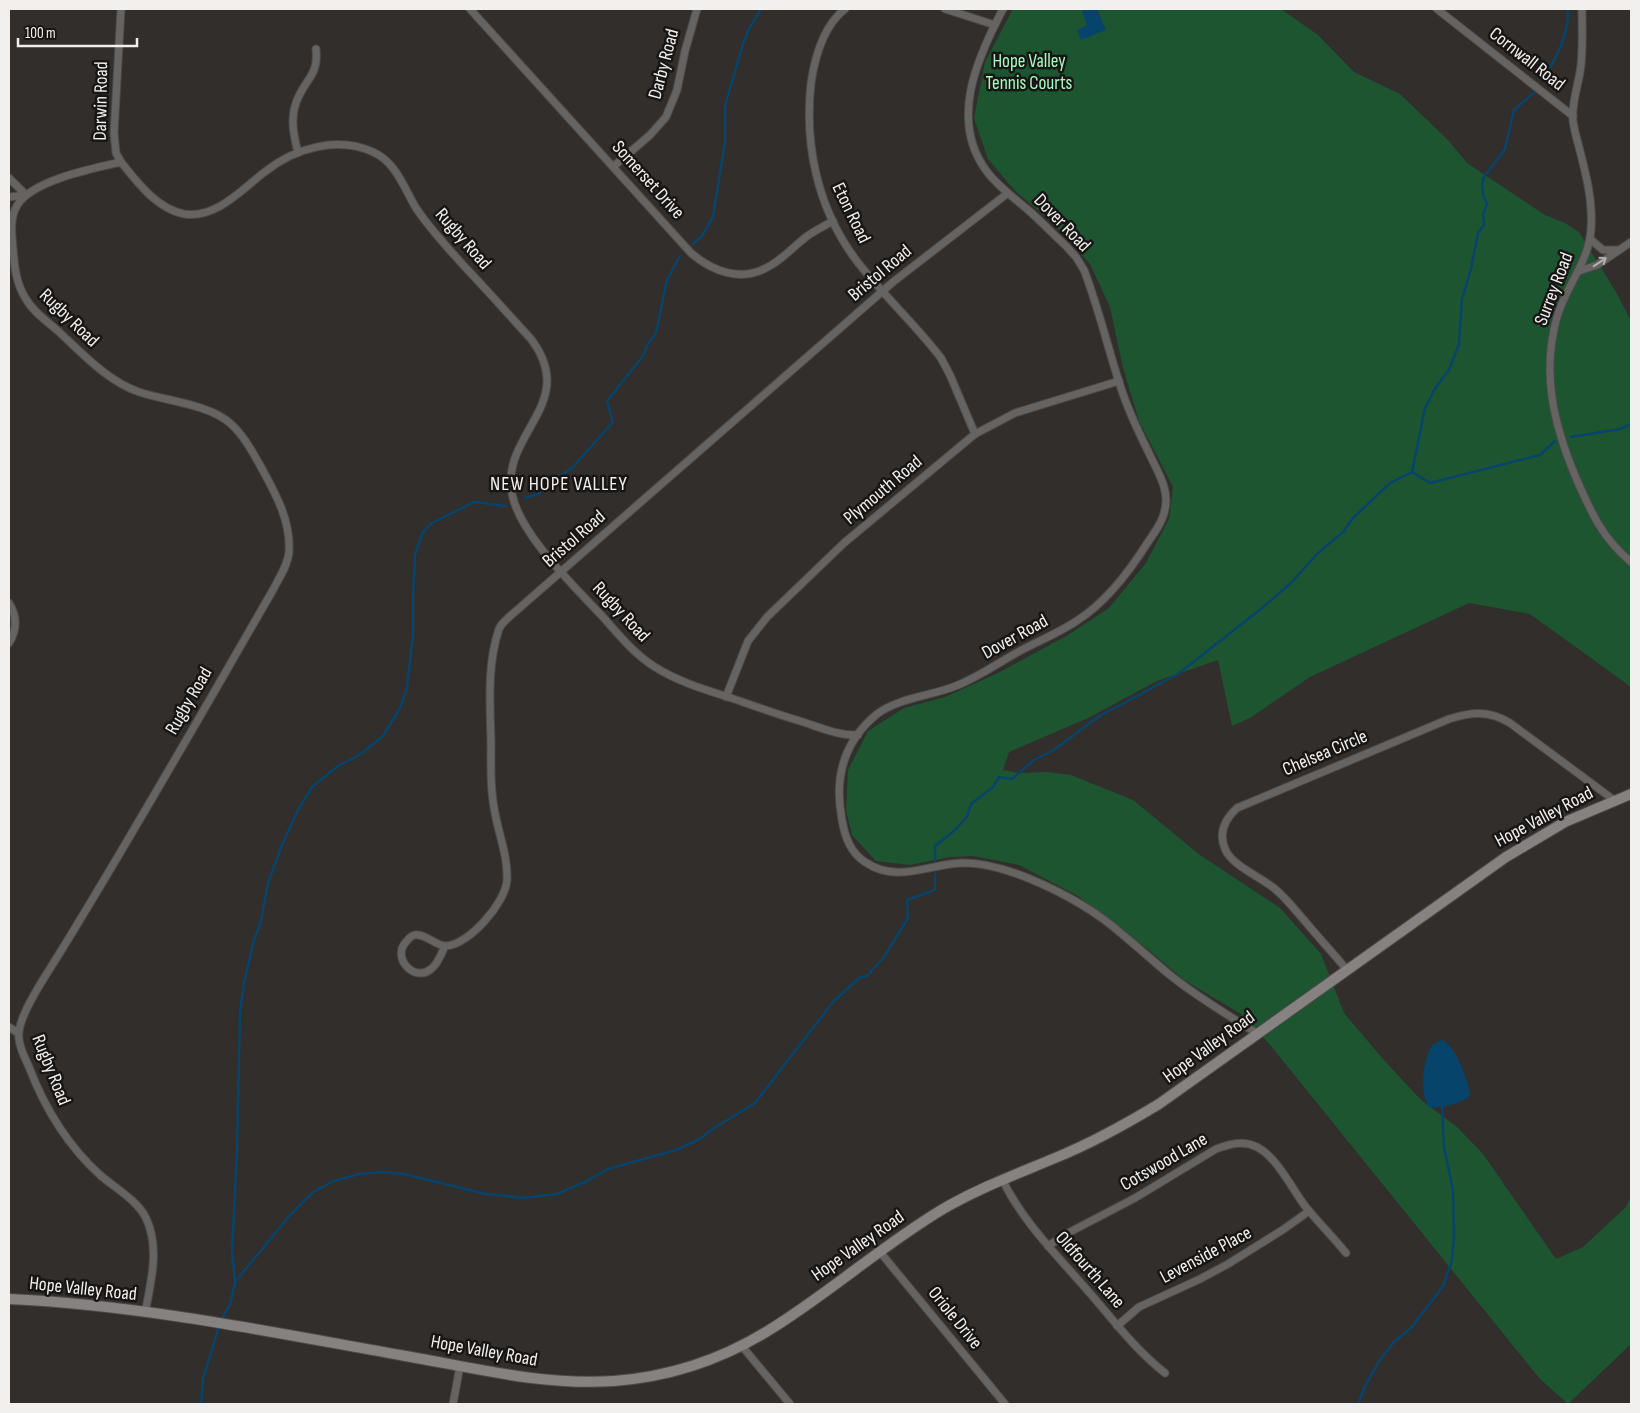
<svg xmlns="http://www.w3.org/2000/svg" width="1640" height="1413" font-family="'Sofia Sans Condensed',sans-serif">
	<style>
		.green { fill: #1d5531 }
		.water { fill: #07446c }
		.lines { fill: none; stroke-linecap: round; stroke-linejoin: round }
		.stream { stroke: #07446c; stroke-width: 2.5 }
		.street-casing { stroke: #4c4946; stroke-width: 9 }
		.secondary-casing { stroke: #4c4946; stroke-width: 12 }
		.street { stroke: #666463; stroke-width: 7 }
		.secondary { stroke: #858281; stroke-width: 10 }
		.oneway { stroke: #b3b1af }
		.labels { text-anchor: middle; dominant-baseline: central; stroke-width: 5; stroke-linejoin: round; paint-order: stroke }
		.street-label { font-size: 19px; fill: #f2f0ee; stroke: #171615 }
		.park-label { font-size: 19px; fill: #a9fbc0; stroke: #171615 }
		.neighbourhood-label { font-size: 20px; letter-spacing: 1px; fill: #f2f0ee; stroke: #171615 }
	</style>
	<rect width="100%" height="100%" fill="#312e2b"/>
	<!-- green -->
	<path class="green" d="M1013,9H1281L1318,35L1354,72L1400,94L1448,140L1467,163L1545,215L1565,223L1579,232L1616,292L1631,321V687L1530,614L1469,603L1310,677L1250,718L1232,726L1218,660L1157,681L1088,718L1009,752L1003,770L1020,773L1046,772L1071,775L1133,800L1200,855L1280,908L1321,954L1344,1013L1383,1059L1421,1100L1457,1127L1483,1154L1556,1259L1583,1247L1626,1207L1631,1196V1344L1568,1404L1540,1379L1271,1046L1241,1014L1184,980L1145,947L1078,896L1019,865L973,856L950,857L910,865L876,861L852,835L846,810L848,770L868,731L904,708L945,697L998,673L1068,635L1109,608L1146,563L1169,519L1173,487L1139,421L1123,368L1110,307L1090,264L1053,223L1015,191L988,159L974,118L985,62Z"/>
	<!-- water -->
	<g class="water">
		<path d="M1087,9H1097L1106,30L1081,40L1077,30L1087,25L1082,11Z"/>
		<path d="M1441,1040C1456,1044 1468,1081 1470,1095C1465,1103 1440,1108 1430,1108C1419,1097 1423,1060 1431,1047C1433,1044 1438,1042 1441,1040Z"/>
	</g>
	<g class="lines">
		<!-- stream -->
		<g class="stream">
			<path d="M1544,78C1557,56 1569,35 1568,9"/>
			<path d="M693,244L702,236L713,217L725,142V106L743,44L749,29L761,9"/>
			<path d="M1571,437L1620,429L1631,424"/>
			<path d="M1412,472L1425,408L1436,387L1449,370L1459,344L1462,299L1471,269L1478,233L1484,225L1483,214L1487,204L1483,195L1482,185L1484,177L1505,149L1514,110L1533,93"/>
			<path d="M1412,472L1430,483L1540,455L1555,441"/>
			<path d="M525,498L538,494L547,489L556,478L572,468L613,422L607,401L643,356L648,344L656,333L667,280L680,256"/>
			<path d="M935,861V846L955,830L967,817L971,804L993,787L999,777L1012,779L1034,760L1054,750L1098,717L1178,674L1262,608L1291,583L1317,554L1343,532L1353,518L1390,483L1412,472"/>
			<path d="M235,1282L291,1214L313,1192L334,1181L359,1174L382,1172L404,1174L486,1194L523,1198L557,1194L587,1181L608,1169L676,1150L700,1139L711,1130L755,1103L833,1002L859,978L867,976L884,957L908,918L907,900L935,890V873"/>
			<path d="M221,1320L230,1305L235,1282L232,1252L237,1149L240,1011L244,983L254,940L261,921L268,883L282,845L297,812L312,787L338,766L361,754L383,736L400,708L407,688L413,635V597L415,555L422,534L430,524L474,502L506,506"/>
			<path d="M201,1404L203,1379L219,1326"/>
			<path d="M1358,1404L1366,1384L1380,1360L1394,1342L1412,1327L1443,1286L1452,1260L1454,1236L1453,1190L1444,1147L1442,1105"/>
		</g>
		<defs>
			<g id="street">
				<path d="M121,9L114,133L116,153L121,162"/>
				<path d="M470,9L691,253C712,271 740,282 766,268C781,261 793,247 806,237C814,231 824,226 833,221"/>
				<path d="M845,9C823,26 815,56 811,83C804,146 818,209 856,260C882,294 915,324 941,358L950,375L975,434"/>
				<path d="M945,9L995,25"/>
				<path d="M1003,9C977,58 948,122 988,173C999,187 1014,198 1027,209C1041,221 1053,234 1066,246L1076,257L1084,270C1099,309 1108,349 1121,388C1128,410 1138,431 1148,451C1156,469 1170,489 1165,509C1163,521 1155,532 1148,542C1131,569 1106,602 1078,620C1059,633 1038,641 1018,652C998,663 980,676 958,685C933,696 900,697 877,714C843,742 834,779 842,820C845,837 850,852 865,862C897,884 929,864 961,863C983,862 1008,870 1028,878C1062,892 1095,910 1123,935C1139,948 1154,962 1170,975C1197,997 1228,1015 1258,1034"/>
				<path d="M1437,9L1573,116"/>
				<path d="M1582,9C1582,27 1583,47 1581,65C1579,84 1571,103 1573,121C1574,130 1577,139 1579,147C1586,174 1593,201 1591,229C1589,262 1566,286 1557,317C1541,374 1554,425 1576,478C1591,512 1602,538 1631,562"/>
				<path d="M298,153C294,136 290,120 296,103C304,79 319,77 316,49"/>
				<path d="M614,166L650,135L666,117L677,90L685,51L697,9"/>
				<path d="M9,178L26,195"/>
				<path d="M9,197L26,195"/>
				<path d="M1590,239L1603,250H1618"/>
				<path d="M1579,271L1597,265L1631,242"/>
				<path d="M9,603C17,616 17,630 9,643"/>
				<path d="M726,697L748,641L767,617L844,543L975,434L1015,413L1119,381"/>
				<path d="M445,946C441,954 438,964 431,969C415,983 391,958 406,942C409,938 413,934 418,935C428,936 437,946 446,946C469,945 506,902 507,880C508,857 499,835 495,813C490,789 491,765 491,741C490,704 487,664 499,629C501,624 505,621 509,617L893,282L1008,193"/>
				<path d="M1347,970C1333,953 1318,937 1304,920C1295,910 1286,898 1275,889C1261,877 1232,866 1225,849C1218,832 1225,819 1237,808L1449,719C1471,712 1489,710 1510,723L1614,800"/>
				<path d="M9,1027L18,1033"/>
				<path d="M1002,1179C1022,1220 1052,1250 1081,1283C1109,1314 1132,1347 1165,1373"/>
				<path d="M1048,1246L1068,1233L1135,1198L1216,1149C1230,1144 1243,1140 1257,1147C1277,1157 1292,1189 1305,1206C1318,1222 1333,1237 1346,1253"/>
				<path d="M880,1252L1005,1404"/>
				<path d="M145,1313C151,1282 160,1248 146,1218C137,1200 115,1188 100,1175C67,1145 45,1109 29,1067C25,1058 20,1049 19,1039C15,1017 52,967 64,946C136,829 204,709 273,590C279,578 288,565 289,552C291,520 275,493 261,467C252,451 244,436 231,424C209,404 166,401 139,392C107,381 82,353 58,331C47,321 33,312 26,299C14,281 14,258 12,237C11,226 11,214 18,204C34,180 94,168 121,162C137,182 157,209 184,214C217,219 243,188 266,171C295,148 338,136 373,152C396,162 404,188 416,208C430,229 447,247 464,266C487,290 509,315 531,339C580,404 500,433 512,494C520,535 575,587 603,617C619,635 635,655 655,667C677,681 703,689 728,697C752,705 776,714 800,721C819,727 839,736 858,735"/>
				<path d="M1117,1326L1139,1307L1200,1279L1228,1264L1284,1229L1309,1211"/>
				<path d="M741,1345L790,1404"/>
				<path d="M453,1404L460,1366"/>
			</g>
			<path id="secondary" d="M9,1299C140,1305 271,1332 400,1355C470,1367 542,1386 614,1381C667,1377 720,1360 766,1332C827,1295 881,1246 943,1209C979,1188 1017,1174 1055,1158C1092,1143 1126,1124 1159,1104L1506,857L1565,822L1631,794"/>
		</defs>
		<!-- street casing -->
		<use href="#street" class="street-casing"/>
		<!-- secondary casing -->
		<use href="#secondary" class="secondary-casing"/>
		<!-- street -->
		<use href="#street" class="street"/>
		<!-- secondary -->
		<use href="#secondary" class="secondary"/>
	</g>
	<!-- one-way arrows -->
	<defs><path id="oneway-shaft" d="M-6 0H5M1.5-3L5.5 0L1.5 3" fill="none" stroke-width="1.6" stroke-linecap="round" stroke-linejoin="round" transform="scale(1.25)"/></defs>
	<use class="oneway" href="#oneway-shaft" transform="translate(1600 262) rotate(-33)"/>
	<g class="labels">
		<!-- street labels -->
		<g class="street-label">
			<text transform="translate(1527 59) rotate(38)">Cornwall Road</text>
			<text transform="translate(664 64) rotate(-75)">Darby Road</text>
			<text transform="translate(101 101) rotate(-89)">Darwin Road</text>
			<text transform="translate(648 180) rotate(48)">Somerset Drive</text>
			<text transform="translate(851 213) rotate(64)">Eton Road</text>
			<text transform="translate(1062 223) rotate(46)">Dover Road</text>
			<text transform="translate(463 239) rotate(49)">Rugby Road</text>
			<text transform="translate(880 273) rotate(-40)">Bristol Road</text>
			<text transform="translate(1554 289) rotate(-69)">Surrey Road</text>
			<text transform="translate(69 318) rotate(44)">Rugby Road</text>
			<text transform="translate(883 490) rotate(-40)">Plymouth Road</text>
			<text transform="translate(574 539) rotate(-41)">Bristol Road</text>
			<text transform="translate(621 612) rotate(47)">Rugby Road</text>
			<text transform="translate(1015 637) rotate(-29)">Dover Road</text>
			<text transform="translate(189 701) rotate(-60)">Rugby Road</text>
			<text transform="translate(1325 753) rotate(-23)">Chelsea Circle</text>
			<text transform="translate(1544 817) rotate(-28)">Hope Valley Road</text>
			<text transform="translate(1209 1047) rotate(-36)">Hope Valley Road</text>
			<text transform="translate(51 1070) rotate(68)">Rugby Road</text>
			<text transform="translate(1164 1162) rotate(-30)">Cotswood Lane</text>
			<text transform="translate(858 1246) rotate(-35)">Hope Valley Road</text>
			<text transform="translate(1206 1255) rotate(-28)">Levenside Place</text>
			<text transform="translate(1090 1270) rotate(49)">Oldfourth Lane</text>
			<text transform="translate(83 1289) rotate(6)">Hope Valley Road</text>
			<text transform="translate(955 1318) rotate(51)">Oriole Drive</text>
			<text transform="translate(484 1351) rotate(10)">Hope Valley Road</text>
		</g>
		<!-- park labels -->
		<g class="park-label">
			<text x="1029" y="61">Hope Valley<tspan x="1029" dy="22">Tennis Courts</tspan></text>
		</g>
		<!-- neighbourhood labels -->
		<g class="neighbourhood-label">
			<text x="559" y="484">NEW HOPE VALLEY</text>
		</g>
	</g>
	<!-- border -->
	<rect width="1640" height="1413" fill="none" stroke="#f2f0ee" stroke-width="20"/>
	<!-- scale -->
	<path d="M18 38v8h119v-8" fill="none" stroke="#f2f0ee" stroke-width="2.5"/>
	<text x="25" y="38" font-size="15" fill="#f2f0ee" stroke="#171615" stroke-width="4" paint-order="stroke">100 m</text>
</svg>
